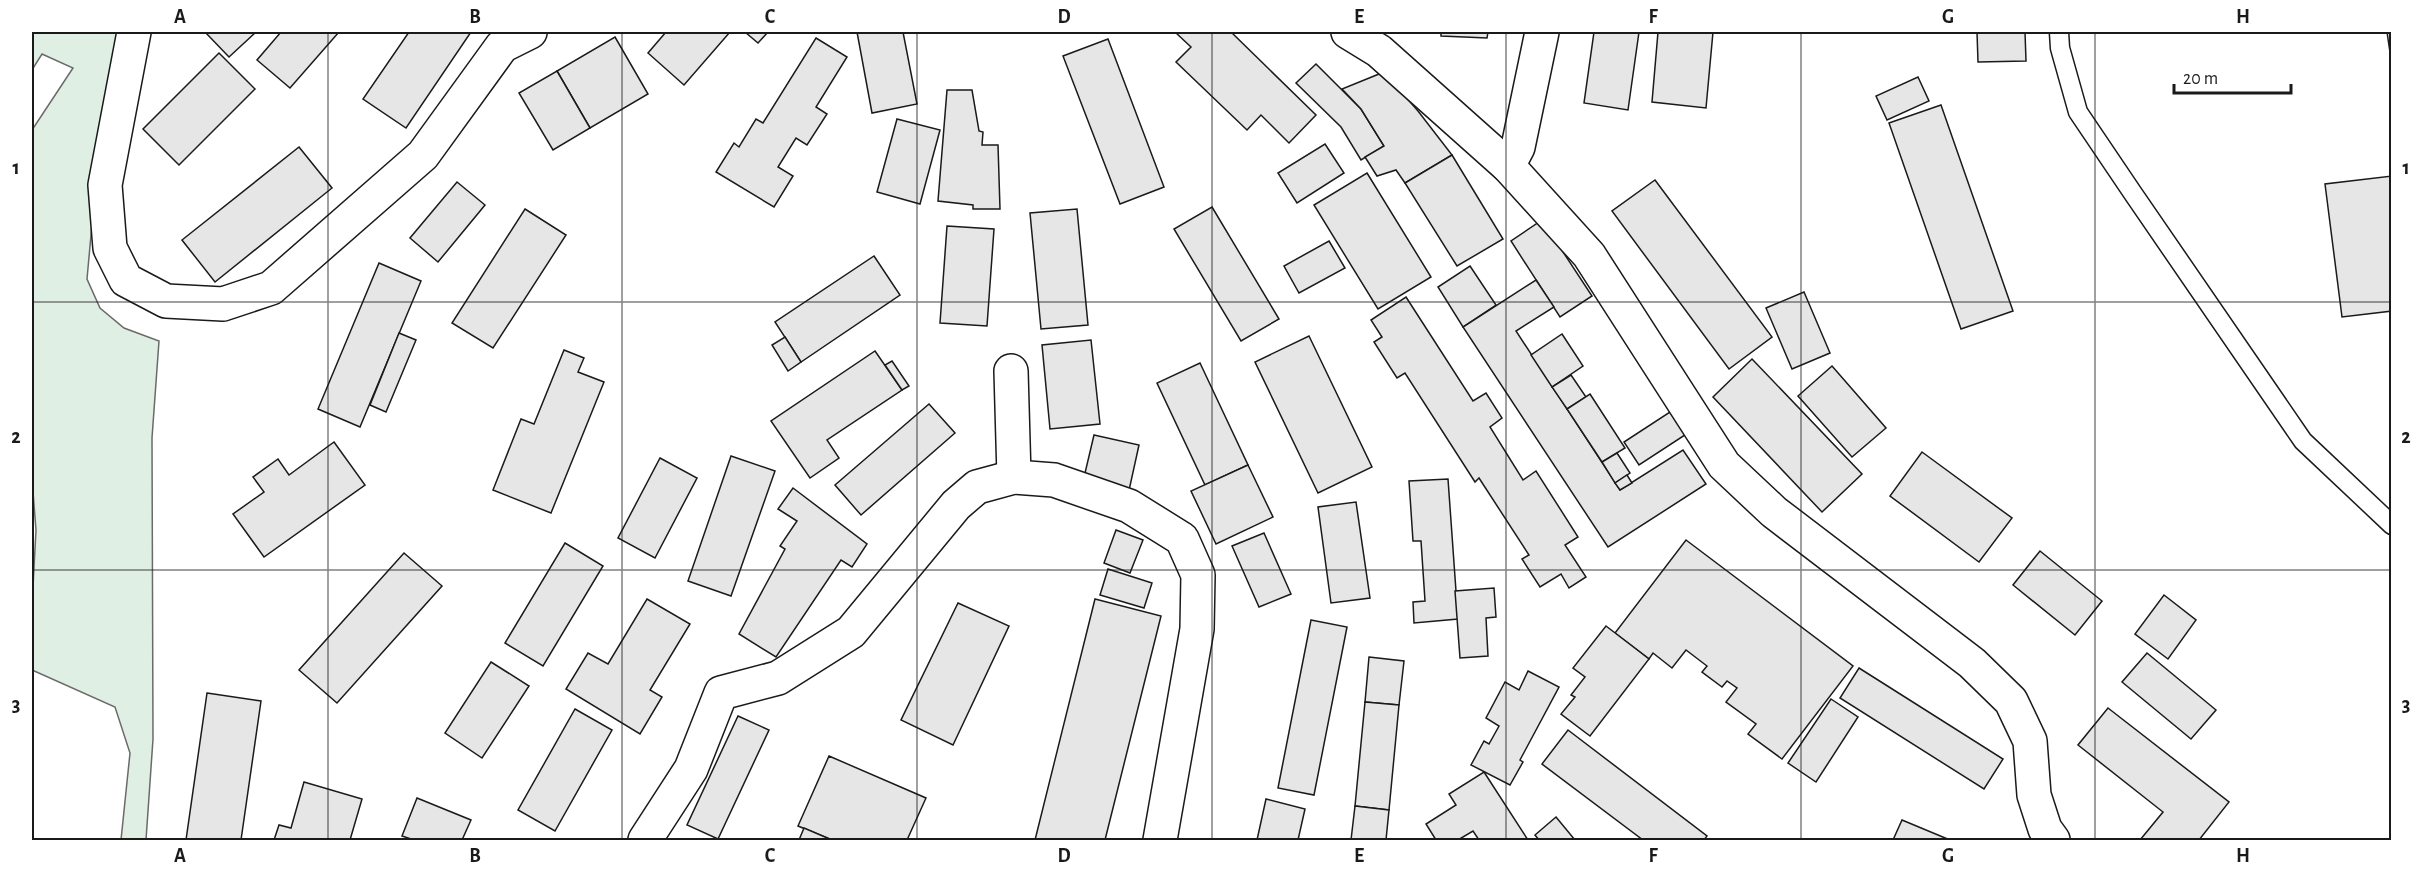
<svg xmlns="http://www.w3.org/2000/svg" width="2423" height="872" font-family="'Alegreya Sans',sans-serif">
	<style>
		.green { fill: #e0efe3; stroke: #6a6a6a; stroke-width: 1.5 }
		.building { fill: #e6e6e6; stroke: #1a1a1a; stroke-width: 1.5 }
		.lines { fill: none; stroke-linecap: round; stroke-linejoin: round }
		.lane-casing { stroke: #1a1a1a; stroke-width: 21 }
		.street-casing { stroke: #1a1a1a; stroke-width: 36 }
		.lane { stroke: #fff; stroke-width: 18 }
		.street { stroke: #fff; stroke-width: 33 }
		.grid { fill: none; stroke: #1a1a1a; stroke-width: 1.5; stroke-opacity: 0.55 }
		.neatline { fill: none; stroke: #1a1a1a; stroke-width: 2 }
		.grid-label { font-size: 20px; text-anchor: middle; font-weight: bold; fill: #1a1a1a }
	</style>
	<rect width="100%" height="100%" fill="#fff"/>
	<!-- green -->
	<path class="green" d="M32,32H125L95,191L87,279L100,308L124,328L159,341L152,438L153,739L146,840H121L130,753L115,707L32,670V606L36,530L32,479V130L73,68L42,54L32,70Z"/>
	<!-- building -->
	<g class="building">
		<path d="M205,32H256L229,57Z"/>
		<path d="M281,32H339L290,88L257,60Z"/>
		<path d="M409,32H471L406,128L363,99Z"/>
		<path d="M666,32H730L684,85L648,53Z"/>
		<path d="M745,32H768L758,43Z"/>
		<path d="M857,32H903L917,104L872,113Z"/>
		<path d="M1175,32H1231L1316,115L1289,143L1261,115L1247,130L1176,62L1191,47Z"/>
		<path d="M1441,32H1488L1487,38L1441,36Z"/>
		<path d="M1594,32H1639L1628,110L1584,103Z"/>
		<path d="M1658,32H1713L1706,108L1652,102Z"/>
		<path d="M1977,32H2025L2026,61L1978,62Z"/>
		<path d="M2387,32H2392V66Z"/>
		<path d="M615,37L648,94L590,128L557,71Z"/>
		<path d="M816,38L847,57L816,107L827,114L807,145L796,138L778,167L793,176L774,207L716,172L734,143L739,147L756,119L763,123Z"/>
		<path d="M1108,39L1164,187L1120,204L1063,56Z"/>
		<path d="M219,53L255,89L179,165L143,129Z"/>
		<path d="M1316,64L1361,109L1384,146L1361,160L1341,127L1296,83Z"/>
		<path d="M557,71L590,128L553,150L519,93Z"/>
		<path d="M1384,72L1418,111L1452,155L1405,183L1396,170L1377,176L1365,157L1384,146L1361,109L1342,89Z"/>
		<path d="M1918,77L1929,101L1887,120L1876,96Z"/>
		<path d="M947,90H972L979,131L983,132L982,145H998L1000,209H973V205L938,201Z"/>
		<path d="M1941,105L2013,311L1961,329L1889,123Z"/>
		<path d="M897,119L940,130L920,204L877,192Z"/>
		<path d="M1325,144L1344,173L1297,203L1278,173Z"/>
		<path d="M299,147L332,188L215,282L182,240Z"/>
		<path d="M1452,155L1503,239L1457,266L1405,183Z"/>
		<path d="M1367,173L1431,277L1378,309L1314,205Z"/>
		<path d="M2392,176V311L2342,317L2325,184Z"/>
		<path d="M1655,180L1772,337L1729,369L1612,211Z"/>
		<path d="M457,182L485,205L438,262L410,238Z"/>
		<path d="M1212,207L1279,319L1241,341L1174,229Z"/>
		<path d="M525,209L566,235L493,348L452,323Z"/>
		<path d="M1077,209L1088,325L1041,329L1030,213Z"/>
		<path d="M1542,220L1592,296L1560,317L1511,241Z"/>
		<path d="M947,226L994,229L987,326L940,323Z"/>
		<path d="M1329,241L1345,268L1299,293L1284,266Z"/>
		<path d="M874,256L900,295L801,362L775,322Z"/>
		<path d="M379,263L421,281L360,427L318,409Z"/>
		<path d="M1470,266L1496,305L1463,327L1438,287Z"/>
		<path d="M1536,280L1554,307L1516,331L1620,490L1683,450L1706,484L1608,547L1463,327Z"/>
		<path d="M1804,292L1830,353L1792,369L1766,308Z"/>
		<path d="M1406,297L1473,401L1486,393L1502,418L1490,427L1523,480L1536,471L1578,537L1565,545L1586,577L1569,588L1561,574L1540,587L1522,559L1529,555L1479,478L1475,482L1405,373L1397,378L1374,342L1382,337L1371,320Z"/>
		<path d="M399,333L416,340L386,412L370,405Z"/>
		<path d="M1562,334L1583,366L1552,387L1531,355Z"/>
		<path d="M1309,336L1372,467L1318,493L1255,362Z"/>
		<path d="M785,337L801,362L788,371L772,345Z"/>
		<path d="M1091,340L1100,424L1050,429L1042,345Z"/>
		<path d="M564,350L584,358L578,372L604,382L551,513L493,490L521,419L534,424Z"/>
		<path d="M875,351L902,390L827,440L839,458L810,478L771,421Z"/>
		<path d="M1752,359L1862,474L1822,512L1713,397Z"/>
		<path d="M892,361L909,386L902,390L885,365Z"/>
		<path d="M1200,363L1248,465L1205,485L1157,383Z"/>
		<path d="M1832,366L1886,428L1852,457L1798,396Z"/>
		<path d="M1571,375L1586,397L1567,409L1552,387Z"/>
		<path d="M1590,394L1625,448L1602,462L1567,409Z"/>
		<path d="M929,404L955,433L861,515L835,485Z"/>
		<path d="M1673,410L1688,433L1639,465L1624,442Z"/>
		<path d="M1094,435L1139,445L1128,495L1085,473Z"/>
		<path d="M334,442L365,485L264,557L233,514L264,492L253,477L278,459L289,475Z"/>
		<path d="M1922,452L2012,518L1979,562L1890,496Z"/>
		<path d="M1617,453L1630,473L1615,483L1602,462Z"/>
		<path d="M731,456L775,471L731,596L688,581Z"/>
		<path d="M660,458L697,478L655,558L618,538Z"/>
		<path d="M1248,465L1273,517L1216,544L1191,491Z"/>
		<path d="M1627,475L1632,483L1620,490L1615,483Z"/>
		<path d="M1448,479L1458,619L1414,623L1413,602L1425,601L1421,541H1413L1409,481Z"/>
		<path d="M793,488L867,544L852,567L841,560L776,657L739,634L785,549L780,546L797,521L778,509Z"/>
		<path d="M1356,502L1370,598L1331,603L1318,507Z"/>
		<path d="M1116,530L1143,540L1130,573L1104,563Z"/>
		<path d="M1264,533L1291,594L1259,607L1232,546Z"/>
		<path d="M1686,540L1853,666L1782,759L1748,734L1756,724L1726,702L1737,688L1727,681L1722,687L1702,672L1707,666L1686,650L1672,668L1653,653L1649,659L1615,633Z"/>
		<path d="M565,543L603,566L543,666L505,643Z"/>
		<path d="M2040,551L2102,601L2075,635L2013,585Z"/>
		<path d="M404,553L442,586L337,703L299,670Z"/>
		<path d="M1108,569L1152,583L1144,608L1100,595Z"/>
		<path d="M1494,588L1496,617L1486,618L1488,656L1460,658L1455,591Z"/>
		<path d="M2164,595L2196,620L2168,659L2135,634Z"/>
		<path d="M647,599L690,624L650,690L662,697L640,734L566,689L588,653L608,664Z"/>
		<path d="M1095,599L1161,616L1105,840H1035Z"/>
		<path d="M958,603L1009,626L953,745L901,720Z"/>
		<path d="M1311,620L1347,627L1314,795L1278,788Z"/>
		<path d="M1606,626L1649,659L1590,736L1561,714L1575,697L1571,695L1585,677L1573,668Z"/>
		<path d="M2147,653L2216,710L2191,739L2122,682Z"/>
		<path d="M1369,657L1404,661L1399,705L1365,702Z"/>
		<path d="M491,662L529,686L482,758L445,733Z"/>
		<path d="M1859,668L2003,759L1984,789L1840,698Z"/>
		<path d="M1528,671L1559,687L1520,760L1523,762L1510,785L1471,765L1484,741L1489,744L1499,726L1486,718L1505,682L1519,690Z"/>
		<path d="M207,693L261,701L241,840H186Z"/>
		<path d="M1831,699L1858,717L1816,782L1788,763Z"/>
		<path d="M1365,702L1399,705L1389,810L1355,806Z"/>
		<path d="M2108,708L2229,802L2199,840H2140L2163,812L2078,745Z"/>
		<path d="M575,709L612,730L555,831L518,810Z"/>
		<path d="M738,716L769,730L718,839L687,825Z"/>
		<path d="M1568,730L1707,836L1704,840H1643L1542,764Z"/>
		<path d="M829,756L926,798L907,840H832L798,826Z"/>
		<path d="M1484,772L1528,840H1479L1473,831L1458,840H1436L1426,824L1456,805L1449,794Z"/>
		<path d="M304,782L362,799L350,840H274L279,825L291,828Z"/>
		<path d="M417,798L471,820L462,840H414L402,836Z"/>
		<path d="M1266,799L1305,809L1298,840H1257Z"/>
		<path d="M1355,806L1389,810L1386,840H1351Z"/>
		<path d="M1556,817L1575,840H1539L1535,835Z"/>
		<path d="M1902,820L1950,840H1893Z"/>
		<path d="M804,828L832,840H799Z"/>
	</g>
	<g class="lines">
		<defs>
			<path id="lane" d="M2059,32L2060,48L2078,112L2132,192L2303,441L2392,525"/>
			<g id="street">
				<path d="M134,32L105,185L110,248L126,280L166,301L223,304L271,288L423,155L502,46L530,32"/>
				<path d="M1348,32L1379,51L1508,166L1589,255L1724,465L1774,512L1972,663L2011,701L2030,741L2034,795L2045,829L2053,840"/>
				<path d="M1508,166L1518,147L1542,32"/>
				<path d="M1011,371L1014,477"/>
				<path d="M645,840L691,769L721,693L778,678L851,632L956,505L977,487L1014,477L1054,480L1129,506L1182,539L1198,575L1197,629L1160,840"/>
			</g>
		</defs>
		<!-- lane casing -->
		<use href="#lane" class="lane-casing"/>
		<!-- street casing -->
		<use href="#street" class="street-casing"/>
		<!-- lane -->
		<use href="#lane" class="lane"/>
		<!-- street -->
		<use href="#street" class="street"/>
	</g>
	<!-- grid -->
	<path class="grid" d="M328,32V840M622,32V840M917,32V840M1212,32V840M1506,32V840M1801,32V840M2095,32V840M32,302H2392M32,570H2392"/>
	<!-- border -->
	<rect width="2423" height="872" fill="none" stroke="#ffffff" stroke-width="66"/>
	<!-- scale -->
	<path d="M2174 84v9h117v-9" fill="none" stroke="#1a1a1a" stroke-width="3"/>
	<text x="2183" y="84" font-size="18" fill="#1a1a1a" stroke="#ffffff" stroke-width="4.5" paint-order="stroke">20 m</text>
	<rect x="33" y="33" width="2357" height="806" class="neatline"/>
	<g class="grid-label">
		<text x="180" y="23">A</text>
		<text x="475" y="23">B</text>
		<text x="770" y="23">C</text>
		<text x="1064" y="23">D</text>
		<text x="1359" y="23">E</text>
		<text x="1653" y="23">F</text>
		<text x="1948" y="23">G</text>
		<text x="2243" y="23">H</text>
		<text x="16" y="174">1</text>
		<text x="2406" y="174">1</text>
		<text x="16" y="443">2</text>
		<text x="2406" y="443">2</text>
		<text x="16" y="711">3</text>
		<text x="2406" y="711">3</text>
		<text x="180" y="862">A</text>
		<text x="475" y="862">B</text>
		<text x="770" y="862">C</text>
		<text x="1064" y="862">D</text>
		<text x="1359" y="862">E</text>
		<text x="1653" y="862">F</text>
		<text x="1948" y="862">G</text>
		<text x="2243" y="862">H</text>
	</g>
</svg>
